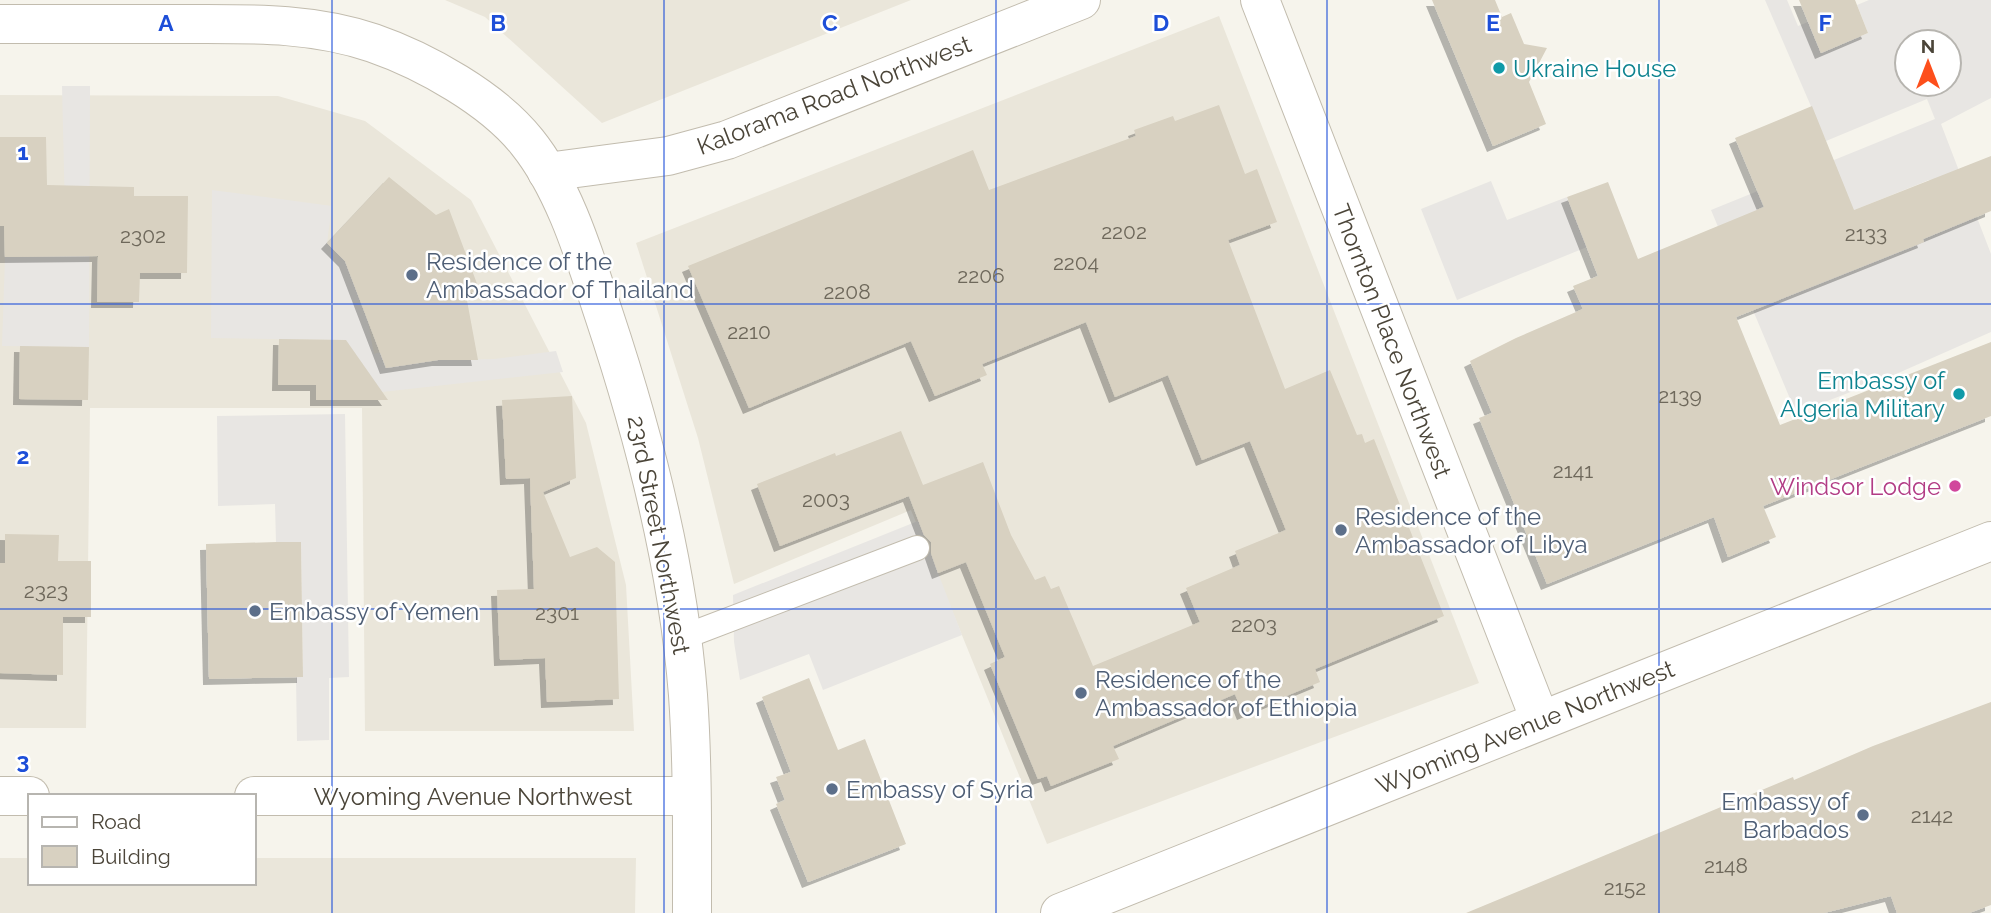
<svg xmlns="http://www.w3.org/2000/svg" width="1991" height="913" font-family="Raleway,sans-serif">
	<style>
		.residential { fill: #eae6da }
		.parking { fill: #e8e6e3; fill-rule: evenodd }
		.building { fill: #d8d1c1; filter: url(#shadow) }
		.lines { fill: none; stroke-linecap: round; stroke-linejoin: round }
		.service-casing { stroke: #c2bcae; stroke-width: 26 }
		.minor-casing { stroke: #c2bcae; stroke-width: 40 }
		.service { stroke: #fff; stroke-width: 24 }
		.minor { stroke: #fff; stroke-width: 38 }
		.grid { fill: none; stroke: #1d4ed8; stroke-width: 2; stroke-opacity: 0.55 }
		.culture-dot { fill: #0f9aa8; stroke: #fff; stroke-width: 2.5 }
		.service-dot { fill: #5c6f8a; stroke: #fff; stroke-width: 2.5 }
		.hotel-dot { fill: #d1479c; stroke: #fff; stroke-width: 2.5 }
		.labels { text-anchor: middle; dominant-baseline: central; stroke-width: 5; stroke-linejoin: round; paint-order: stroke }
		.number-label { font-size: 21px; fill: #6e685b }
		.culture-label { font-size: 24px; fill: #0d838f; stroke: #fff; text-anchor: start }
		.street-label { font-size: 24px; fill: #4b4539; stroke: #fff }
		.service-label { font-size: 24px; fill: #4e5e75; stroke: #fff; text-anchor: start }
		.hotel-label { font-size: 24px; fill: #b23c85; stroke: #fff; text-anchor: end }
		.grid-label { font-size: 23px; text-anchor: middle; font-weight: bold; fill: #1d4ed8; stroke: #fff; stroke-width: 5; stroke-linejoin: round; paint-order: stroke }
	</style>
	<defs>
		<filter id="shadow"><feDropShadow dx="-6" dy="6" stdDeviation="0" flood-color="#0004"/></filter>
	</defs>
	<rect width="100%" height="100%" fill="#f6f4ec"/>
	<!-- residential -->
	<g class="residential">
		<path d="M445,0H911L602,123L485,17Z"/>
		<path d="M1219,16L1479,683L1047,844L911,510L734,584L698,438L636,243Z"/>
		<path d="M0,95L278,96L365,121L471,200L586,423L626,585L634,731H365L362,408H90L86,728H0Z"/>
		<path d="M0,858H30V883H254V858H636L635,913H0Z"/>
	</g>
	<!-- parking -->
	<g class="parking">
		<path d="M1765,0H1787L1798,26L1808,22L1821,53L1868,33L1857,5L1869,0H1991V98L1941,124L1991,254V332L1887,378L1796,413L1711,210L1935,119L1927,99L1826,141ZM1907,42H1949V84H1907ZM1929,180L1949,228L1923,239V242L1790,295L1770,244Z"/>
		<path d="M62,86H90L89,347L2,346L5,257L66,256Z"/>
		<path d="M1491,181L1507,220L1567,197L1587,247L1457,300L1421,209Z"/>
		<path d="M212,190L332,206L327,243L345,261L368,322L374,354L395,348L400,366L438,360L494,359L556,351L563,372L382,392L340,340L211,338Z"/>
		<path d="M345,414L349,677L329,678V740L297,741L296,677H303L301,542H276L275,504L218,506L217,416Z"/>
		<path d="M918,521L962,635L823,690L809,654L740,680L734,642L733,595Z"/>
	</g>
	<!-- building -->
	<g class="building">
		<path d="M1432,0H1495L1502,17L1511,13L1524,44L1547,48L1529,82L1546,124L1493,146Z"/>
		<path d="M1799,0H1855L1868,33L1821,53Z"/>
		<path d="M1219,105L1245,174L1257,169L1277,222L1228,240L1285,389L1330,370L1357,435L1362,434L1365,443L1374,439L1444,616L1315,669L1320,682L1243,714L1235,694L1113,746L1119,759L1051,786L1047,776L1038,779L990,664L1005,657L966,562L938,573L931,553V542L924,535L909,496L780,546L757,484L835,453L836,456L901,431L923,485L983,462L1011,535L1035,580L1045,576L1051,589L1059,586L1093,666L1200,622L1186,588L1240,565L1235,551L1286,530L1250,441L1202,460L1168,375L1115,397L1086,322L982,364L987,375L935,396L911,341L749,408L688,266L973,150L989,190L1136,136L1134,130L1173,116L1175,121Z"/>
		<path d="M1812,106L1854,210L1991,156V211L1923,239L1924,242L1736,317L1780,425L1991,342V416L1763,506L1776,537L1728,557L1714,517L1547,584L1479,418L1492,413L1470,361L1516,338L1583,309L1573,286L1598,276L1567,197L1608,182L1638,259L1764,207L1735,138Z"/>
		<path d="M0,137H46L47,185L134,187V196H188L187,273H140L139,302H97L98,256L5,257L4,226H0Z"/>
		<path d="M389,177L436,215L449,209L479,289L466,295L478,360H438L386,368L345,261L327,243Z"/>
		<path d="M279,339L346,340L388,400H316V385H278Z"/>
		<path d="M20,346L89,347L88,400L19,399Z"/>
		<path d="M572,396L576,478L543,492L570,557L597,547L615,562L619,699L547,702L545,658L500,660L497,590L534,589L530,478L506,479L502,400Z"/>
		<path d="M5,534L59,535L58,561H91V617H63V675L0,673V563H5Z"/>
		<path d="M276,542H301L303,677L209,679L206,544Z"/>
		<path d="M809,678L838,750L865,739L906,844L808,882L776,804L785,800L776,777L791,772L762,697Z"/>
		<path d="M1991,702V905L1969,913H1897L1891,896L1824,913H1466L1793,777L1794,780L1873,746Z"/>
	</g>
	<g class="lines">
		<defs>
			<path id="service" d="M681,638L917,548"/>
			<g id="minor">
				<path d="M1260,0L1540,720"/>
				<path d="M0,24C61,24 123,24 184,24C249,24 311,22 373,43C425,61 493,99 527,142C565,189 585,258 604,315C645,438 678,566 688,695C693,767 692,840 692,913"/>
				<path d="M547,172L668,156L727,140L1081,0"/>
				<path d="M0,796H30"/>
				<path d="M254,796H691"/>
				<path d="M1060,913L1991,541"/>
			</g>
		</defs>
		<!-- service casing -->
		<use href="#service" class="service-casing"/>
		<!-- minor casing -->
		<use href="#minor" class="minor-casing"/>
		<!-- service -->
		<use href="#service" class="service"/>
		<!-- minor -->
		<use href="#minor" class="minor"/>
	</g>
	<!-- grid -->
	<path class="grid" d="M332,0V913M664,0V913M996,0V913M1327,0V913M1659,0V913M0,304H1991M0,609H1991"/>
	<!-- markers -->
	<g class="culture-dot">
		<circle cx="1499" cy="68" r="7"/>
		<circle cx="1959" cy="394" r="7"/>
	</g>
	<g class="service-dot">
		<circle cx="412" cy="275" r="7"/>
		<circle cx="1341" cy="530" r="7"/>
		<circle cx="255" cy="611" r="7"/>
		<circle cx="1081" cy="693" r="7"/>
		<circle cx="832" cy="789" r="7"/>
		<circle cx="1863" cy="815" r="7"/>
	</g>
	<circle class="hotel-dot" cx="1955" cy="486" r="7"/>
	<g class="labels">
		<!-- number labels -->
		<g class="number-label">
			<text x="1124" y="231">2202</text>
			<text x="1866" y="233">2133</text>
			<text x="143" y="235">2302</text>
			<text x="1076" y="262">2204</text>
			<text x="981" y="275">2206</text>
			<text x="847" y="291">2208</text>
			<text x="749" y="331">2210</text>
			<text x="1680" y="395">2139</text>
			<text x="1573" y="470">2141</text>
			<text x="826" y="499">2003</text>
			<text x="46" y="590">2323</text>
			<text x="557" y="612">2301</text>
			<text x="1254" y="624">2203</text>
			<text x="1932" y="815">2142</text>
			<text x="1726" y="865">2148</text>
			<text x="1625" y="887">2152</text>
		</g>
		<!-- culture labels -->
		<g class="culture-label">
			<text x="1513" y="68">Ukraine House</text>
			<text x="1945" y="380" text-anchor="end">Embassy of<tspan x="1945" dy="28">Algeria Military</tspan></text>
		</g>
		<!-- street labels -->
		<g class="street-label">
			<text transform="translate(834 95) rotate(-21)">Kalorama Road Northwest</text>
			<text transform="translate(1392 341) rotate(69)">Thornton Place Northwest</text>
			<text transform="translate(659 535) rotate(79)">23rd Street Northwest</text>
			<text transform="translate(1525 727) rotate(-22)">Wyoming Avenue Northwest</text>
			<text x="473" y="796">Wyoming Avenue Northwest</text>
		</g>
		<!-- service labels -->
		<g class="service-label">
			<text x="426" y="261">Residence of the<tspan x="426" dy="28">Ambassador of Thailand</tspan></text>
			<text x="1355" y="516">Residence of the<tspan x="1355" dy="28">Ambassador of Libya</tspan></text>
			<text x="269" y="611">Embassy of Yemen</text>
			<text x="1095" y="679">Residence of the<tspan x="1095" dy="28">Ambassador of Ethiopia</tspan></text>
			<text x="846" y="789">Embassy of Syria</text>
			<text x="1849" y="801" text-anchor="end">Embassy of<tspan x="1849" dy="28">Barbados</tspan></text>
		</g>
		<!-- hotel labels -->
		<g class="hotel-label">
			<text x="1941" y="486">Windsor Lodge</text>
		</g>
	</g>
	<g class="grid-label">
		<text x="166" y="31">A</text>
		<text x="498" y="31">B</text>
		<text x="830" y="31">C</text>
		<text x="1161" y="31">D</text>
		<text x="1493" y="31">E</text>
		<text x="1825" y="31">F</text>
		<text x="23" y="160">1</text>
		<text x="23" y="464">2</text>
		<text x="23" y="769">3</text>
	</g>
	<!-- legend -->
	<rect x="28" y="794" width="228" height="91" fill="#ffffff" stroke="#b7b5b0" stroke-width="2"/>
	<rect x="42" y="817" width="35" height="10" fill="#ffffff" stroke="#b7b5b0" stroke-width="2"/>
	<text x="91" y="829" font-size="21" fill="#4b4539">Road</text>
	<rect x="42" y="846" width="35" height="21" fill="#d8d1c1" stroke="#b7b5b0" stroke-width="2"/>
	<text x="91" y="864" font-size="21" fill="#4b4539">Building</text>
	<!-- north arrow -->
	<g transform="translate(1928 63)"><circle r="33" fill="#ffffff" stroke="#b7b5b0" stroke-width="2"/>
	<path d="M0-5L12 26L0 18L-12 26Z" fill="#fd4f1c"/>
	<text y="-10" font-size="19" font-weight="bold" text-anchor="middle" fill="#4b4539">N</text>
	</g>
</svg>
